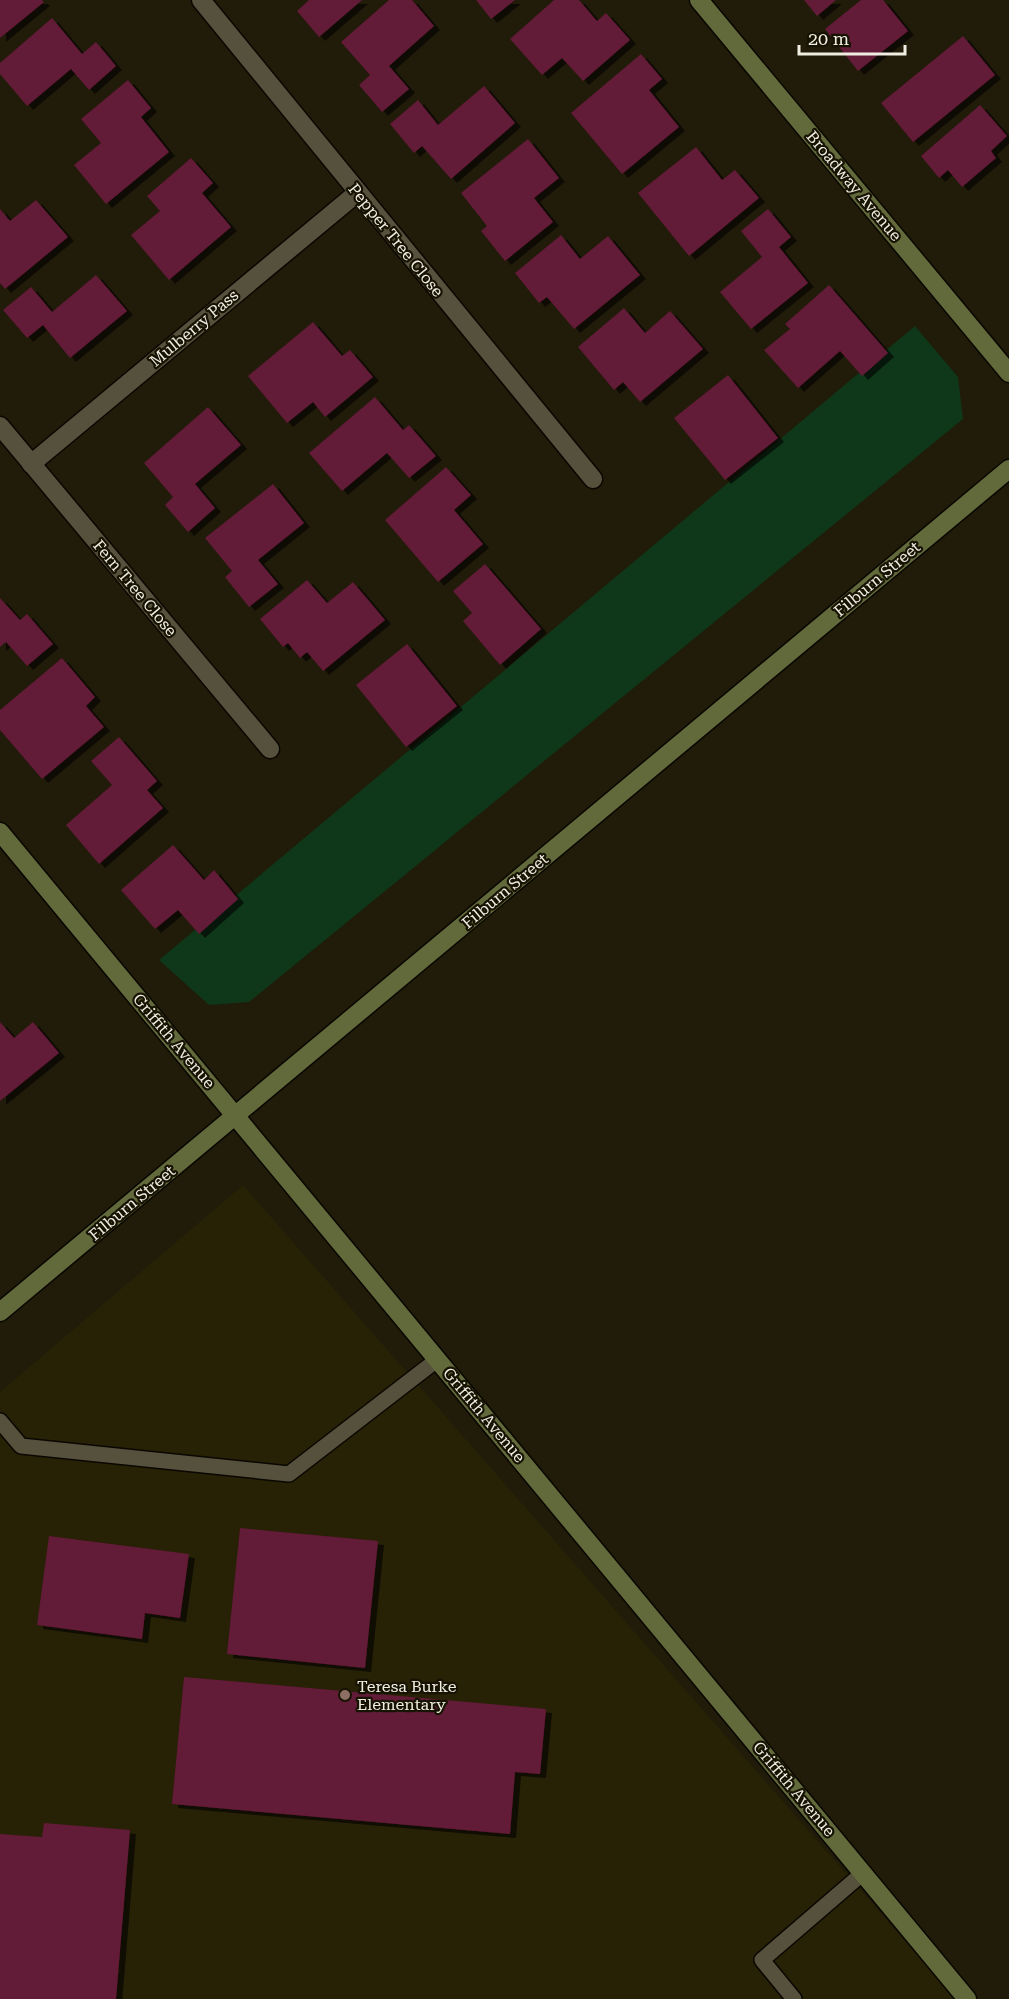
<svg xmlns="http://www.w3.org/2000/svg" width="1009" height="1999" font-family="'Roboto Serif',serif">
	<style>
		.built { fill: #272106 }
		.green { fill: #0e3819 }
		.building { fill: #621a37; filter: url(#shadow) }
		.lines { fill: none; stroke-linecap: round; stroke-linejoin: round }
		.lane-casing { stroke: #0a0700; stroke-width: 18 }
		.street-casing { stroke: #0a0700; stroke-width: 21 }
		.secondary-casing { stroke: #0a0700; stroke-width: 21 }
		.lane { stroke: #56513d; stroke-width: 15 }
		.street { stroke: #56513d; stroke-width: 18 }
		.secondary { stroke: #626a3c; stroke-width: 18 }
		.education-dot { fill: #8d6e63; stroke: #171303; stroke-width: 2 }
		.labels { text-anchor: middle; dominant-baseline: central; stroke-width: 4.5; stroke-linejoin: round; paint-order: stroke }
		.street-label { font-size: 16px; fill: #f0eee2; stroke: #171303 }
		.poi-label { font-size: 16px; fill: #f0eee2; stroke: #171303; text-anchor: start }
	</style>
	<defs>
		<filter id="shadow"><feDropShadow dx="6" dy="4" stdDeviation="0" flood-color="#0009"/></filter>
	</defs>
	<rect width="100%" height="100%" fill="#211c09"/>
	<!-- built -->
	<path class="built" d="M243,1185L956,1999H0V1392Z"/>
	<!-- green -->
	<path class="green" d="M915,326L958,377L963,419L249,1002L209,1005L159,960Z"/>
	<!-- building -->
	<g class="building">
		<path d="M0,0H42L44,2L0,38Z"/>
		<path d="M309,0H362L319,37L297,11Z"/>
		<path d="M389,0H412L434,26L389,66L409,89L382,112L359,85L370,75L341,42Z"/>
		<path d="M476,0H515L491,19Z"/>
		<path d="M554,0H579L597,21L606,13L630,40L583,81L562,58L542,75L510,39Z"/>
		<path d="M804,0H836L817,16Z"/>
		<path d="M861,0H883L908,31L858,71L825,29Z"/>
		<path d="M52,18L82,54L96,42L116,66L89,90L71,69L27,106L0,74V63Z"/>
		<path d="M963,36L995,75L913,142L881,103Z"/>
		<path d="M641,54L662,79L649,90L679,127L622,174L571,113Z"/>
		<path d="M128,80L151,108L141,117L169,152L106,204L74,165L101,143L81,119Z"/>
		<path d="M484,86L515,123L451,179L422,146L414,153L390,124L418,100L438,125Z"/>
		<path d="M980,105L1007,136L991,151L996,158L962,187L948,170L939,178L921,156Z"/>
		<path d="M528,139L559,178L534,198L553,222L505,261L481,231L487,226L461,193Z"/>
		<path d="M696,147L722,180L735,170L759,198L689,256L638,193Z"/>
		<path d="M191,158L213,183L202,193L231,227L169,280L131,235L160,211L147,196Z"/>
		<path d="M36,200L68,237L5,289L0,283V209L10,221Z"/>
		<path d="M768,209L791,237L779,247L808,283L751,329L720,292L762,257L741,231Z"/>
		<path d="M561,235L580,259L608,236L640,275L574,329L547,297L539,303L515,273Z"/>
		<path d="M96,275L127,311L70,358L43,325L27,338L3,310L31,287L52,312Z"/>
		<path d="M829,285L888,353L862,376L840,351L798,388L764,350L790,329L785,324Z"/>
		<path d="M624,308L645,333L670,311L703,349L640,402L623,382L614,390L578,347Z"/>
		<path d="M313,322L342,356L350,350L373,377L325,417L313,402L287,423L248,376Z"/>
		<path d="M728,375L778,438L725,480L674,418Z"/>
		<path d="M375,397L403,430L409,425L436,456L409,478L387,453L342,491L309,453Z"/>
		<path d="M208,407L241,445L195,484L215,508L188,532L165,505L173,497L144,463Z"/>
		<path d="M446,467L471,495L454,510L483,544L438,582L385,520Z"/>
		<path d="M273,484L304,523L258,560L278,584L249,607L225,577L232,571L205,538Z"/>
		<path d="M485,564L541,629L500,665L463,621L472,613L453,591Z"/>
		<path d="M307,580L327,603L353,582L385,620L323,671L307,652L300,658L288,643L283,647L260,619Z"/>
		<path d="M0,598L20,620L27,614L53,644L27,666L6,642L0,647Z"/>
		<path d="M407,644L457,706L406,747L356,685Z"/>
		<path d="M62,658L95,697L86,706L104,727L42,779L0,730V710Z"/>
		<path d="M119,737L157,781L147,790L163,808L99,864L66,825L112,785L91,761Z"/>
		<path d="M173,845L204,880L214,870L238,899L199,934L178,910L155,929L121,890Z"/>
		<path d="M0,1022L14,1038L33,1022L59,1053L0,1101Z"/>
		<path d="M240,1528L378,1541L365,1668L227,1654Z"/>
		<path d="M49,1536L189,1554L180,1618L145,1613L142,1639L37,1625Z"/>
		<path d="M184,1677L546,1709L540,1774L515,1772L510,1834L172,1804Z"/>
		<path d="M44,1823L130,1830L116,1999H0V1834L42,1837Z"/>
	</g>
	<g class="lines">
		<defs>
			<g id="lane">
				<path d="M0,1421L21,1446L289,1474L438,1359"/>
				<path d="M794,1999L762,1960L863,1873"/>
			</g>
			<g id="street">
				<path d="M201,0L593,479"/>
				<path d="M0,426L270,749"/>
				<path d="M31,464L357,193"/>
			</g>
			<g id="secondary">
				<path d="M699,0L1009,373"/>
				<path d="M0,832L967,1999"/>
				<path d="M0,1312L1009,469"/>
			</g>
		</defs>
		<!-- lane casing -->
		<use href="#lane" class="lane-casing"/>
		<!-- street casing -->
		<use href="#street" class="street-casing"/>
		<!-- secondary casing -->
		<use href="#secondary" class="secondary-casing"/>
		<!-- lane -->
		<use href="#lane" class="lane"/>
		<!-- street -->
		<use href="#street" class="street"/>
		<!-- secondary -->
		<use href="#secondary" class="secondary"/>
	</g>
	<!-- markers -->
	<circle class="education-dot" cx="345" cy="1695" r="6"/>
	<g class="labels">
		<!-- street labels -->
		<g class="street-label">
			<text transform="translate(854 186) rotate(50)">Broadway Avenue</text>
			<text transform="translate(396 240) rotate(51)">Pepper Tree Close</text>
			<text transform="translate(194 328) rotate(-40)">Mulberry Pass</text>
			<text transform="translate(877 579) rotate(-40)">Filburn Street</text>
			<text transform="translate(135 588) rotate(50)">Fern Tree Close</text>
			<text transform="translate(505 891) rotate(-40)">Filburn Street</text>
			<text transform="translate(174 1041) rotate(50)">Griffith Avenue</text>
			<text transform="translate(132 1203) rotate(-40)">Filburn Street</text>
			<text transform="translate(484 1415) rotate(50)">Griffith Avenue</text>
			<text transform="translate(794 1789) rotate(50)">Griffith Avenue</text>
		</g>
		<!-- poi labels -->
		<g class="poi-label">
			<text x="357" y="1686">Teresa Burke<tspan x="357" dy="18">Elementary</tspan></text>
		</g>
	</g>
	<!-- scale -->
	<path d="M799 45v9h106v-9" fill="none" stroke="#f0eee2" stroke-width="3"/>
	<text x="808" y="45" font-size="18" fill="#f0eee2" stroke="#171303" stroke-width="4.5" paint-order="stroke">20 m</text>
</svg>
